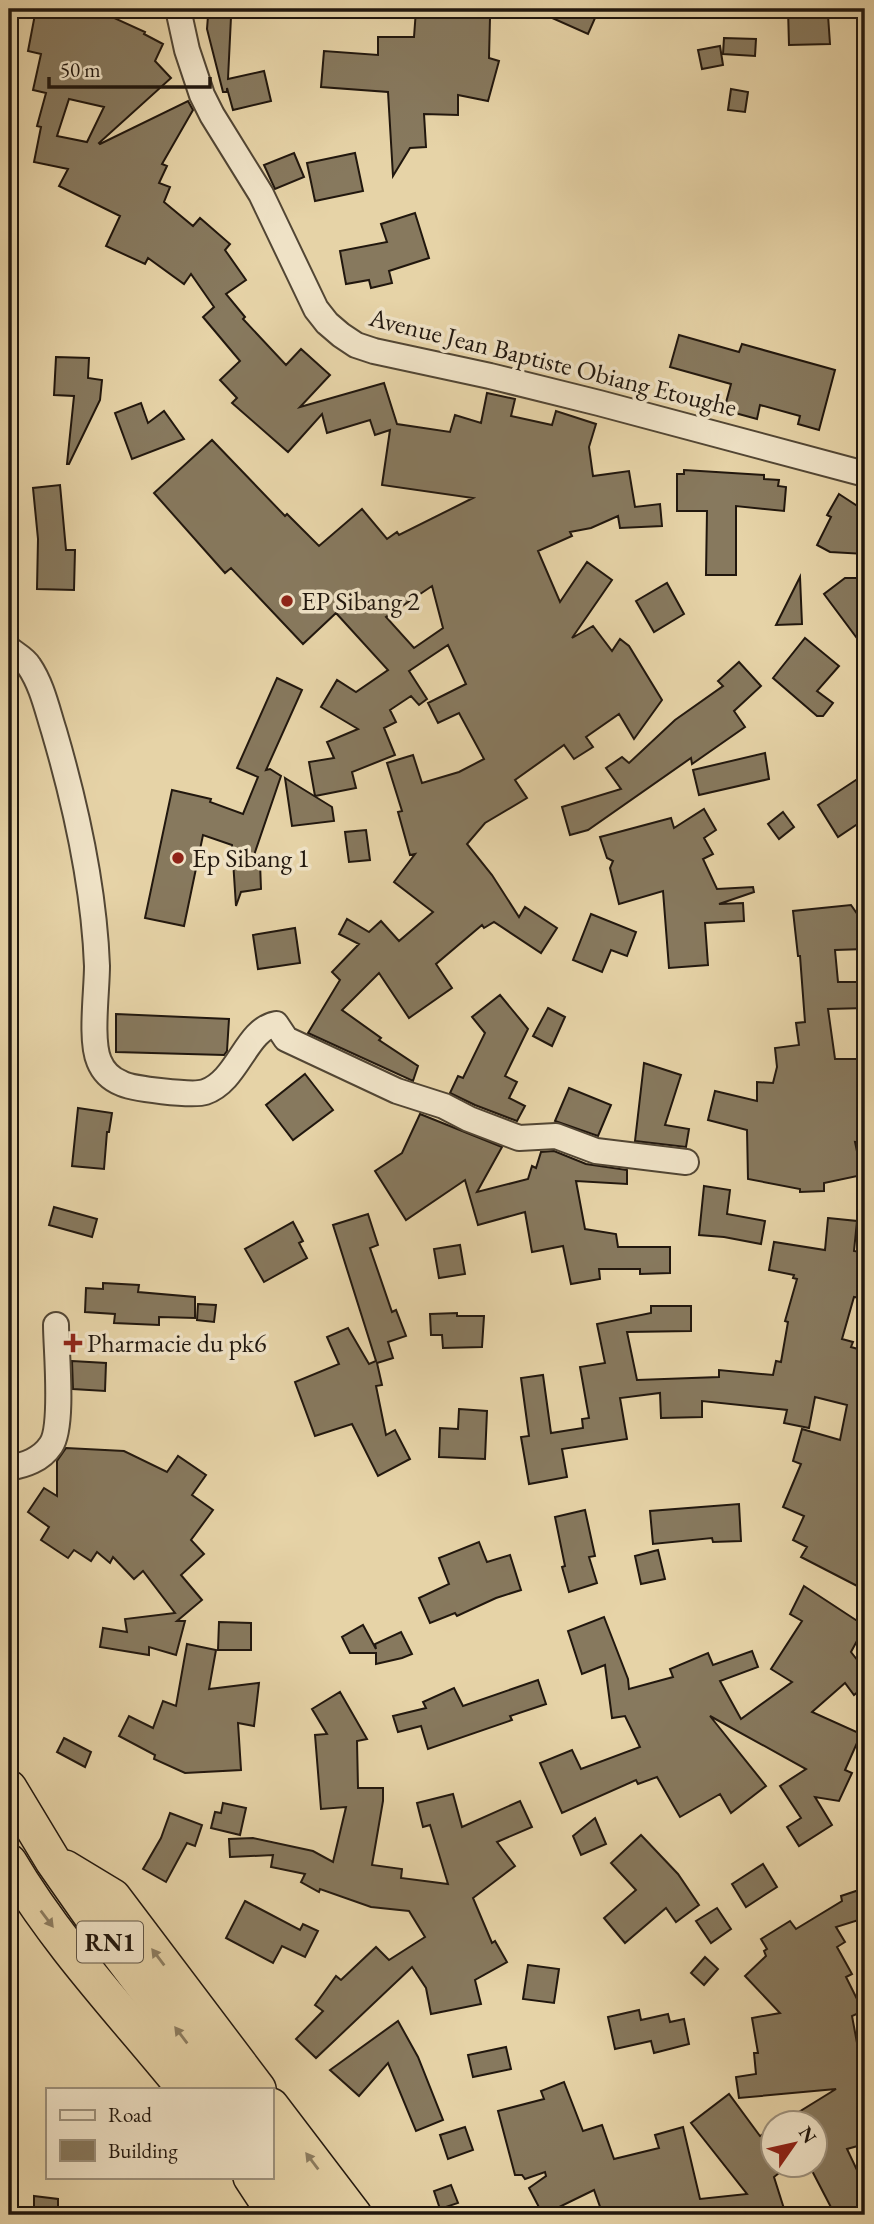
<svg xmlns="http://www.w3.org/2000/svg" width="874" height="2224" font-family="'EB Garamond',serif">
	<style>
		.building { fill: #87795e; stroke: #21170e; stroke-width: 2; fill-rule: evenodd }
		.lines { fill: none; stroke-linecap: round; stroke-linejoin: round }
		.minor-casing { stroke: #524634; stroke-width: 28 }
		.highway-casing { stroke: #21170e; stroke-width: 38 }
		.minor { stroke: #efe2c6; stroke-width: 24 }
		.highway { stroke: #e6d3a7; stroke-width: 35 }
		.oneway { fill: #8d7e62 }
		.poi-dot { fill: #8f2418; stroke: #efe2c6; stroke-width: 2.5 }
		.labels { text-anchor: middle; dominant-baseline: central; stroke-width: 7; stroke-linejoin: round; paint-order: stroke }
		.shield { fill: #efe2c6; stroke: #5f5445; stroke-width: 2 }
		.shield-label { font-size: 24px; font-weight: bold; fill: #21170e }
		.street-label { font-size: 26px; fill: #21170e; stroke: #efe2c6 }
		.poi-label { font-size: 26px; fill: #21170e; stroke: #efe2c6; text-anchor: start }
	</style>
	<rect width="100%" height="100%" fill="#e6d3a7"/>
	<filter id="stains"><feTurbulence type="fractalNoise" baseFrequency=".00286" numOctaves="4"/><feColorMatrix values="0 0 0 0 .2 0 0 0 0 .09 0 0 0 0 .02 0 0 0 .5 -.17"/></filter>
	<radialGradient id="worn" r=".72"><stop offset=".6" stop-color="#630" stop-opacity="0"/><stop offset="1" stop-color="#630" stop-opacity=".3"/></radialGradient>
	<!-- building -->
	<g class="building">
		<path d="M36,9H115L114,18L145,32L144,34L163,44L155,61L171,78L99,143L100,144L188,101L193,110L162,164L167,166L159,183L170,187L164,202L193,226L200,218L230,244L225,250L246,280L226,294L245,317L243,319L286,365L301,349L330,375L300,407L384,383L397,424L450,432L455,415L481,423L487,393L515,399L511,416L552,425L556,411L596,424L589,447L593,476L629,471L635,507L660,504L662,526L620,528L618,516L591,528L570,532L572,536L538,551L560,602L587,562L612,580L572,638L593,626L612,651L620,639L629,646L662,700L634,739L619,714L586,737L593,747L574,759L564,745L515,780L527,798L485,823L467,844L492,875L519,917L525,907L557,928L541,953L494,922L484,928L482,925L436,964L452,988L409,1018L379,973L342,1010L381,1038L379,1040L418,1066L413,1081L308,1033L340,980L332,972L359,944L339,934L347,919L369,932L381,921L399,941L433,912L394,882L415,854L410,855L398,812L402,811L387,763L413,755L422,783L459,772L484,759L459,713L438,723L428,703L466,684L448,645L409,671L427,699L419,705L411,696L390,710L396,722L384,728L395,755L352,772L356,788L315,796L309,762L334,758L327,742L358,729L321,707L337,680L356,692L388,670L336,613L303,644L231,568L225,573L154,493L212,440L285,516L287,514L319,546L362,509L387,539L397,532L399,535L473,498L382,485L390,430L375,435L370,420L327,433L322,414L288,452L232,403L237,398L220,380L240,361L203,317L214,307L191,274L184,284L148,258L145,264L106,246L120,216L59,186L68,169L34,162L41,127L37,126L46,93L33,90L41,54L28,51ZM69,99L104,107L87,142L57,136ZM432,586L443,628L414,648L386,617Z"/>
		<path d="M461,9H477V18H490L489,58L499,61L488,101L458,95V115L424,114L426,147L410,148L393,176L388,92L321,87L324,51L378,55V37H414L416,10L461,14Z"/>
		<path d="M532,9H599L588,34Z"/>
		<path d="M788,9H814V16L828,15L830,44L789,45Z"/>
		<path d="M208,16L231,17L228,79L264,71L271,101L233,110L227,88V92H223L207,29Z"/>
		<path d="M724,38L756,39L755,56L723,54Z"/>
		<path d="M720,46L723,65L702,69L698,50Z"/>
		<path d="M731,89L748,92L745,112L728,110Z"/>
		<path d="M294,153L304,177L275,189L264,165Z"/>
		<path d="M355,153L363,191L315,201L307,163Z"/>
		<path d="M415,213L429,258L389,271L392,283L371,288L369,280L346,284L340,251L387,242L381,224Z"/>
		<path d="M679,335L739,352L742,344L835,370L819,430L798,424L800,416L760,405L757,419L724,410L731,384L670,367Z"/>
		<path d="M56,357L89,358L88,378L102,380L100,400L69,464H67L74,396L54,395Z"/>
		<path d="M141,403L148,423L164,411L184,439L132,459L115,413Z"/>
		<path d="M684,470L764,475V479L779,480L778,486L786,487L784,511L736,506V575H706L707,511H677V474H684Z"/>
		<path d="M60,485L66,550H75L74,590L37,589L38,539L33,488Z"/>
		<path d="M839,494L865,511V554L830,552L817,545L831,517L827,515Z"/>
		<path d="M800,577L802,624L776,625Z"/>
		<path d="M845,578H865V649L824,594Z"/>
		<path d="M667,583L684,614L654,632L636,601Z"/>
		<path d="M805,638L839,666L817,691L833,703L823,716H817L773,678Z"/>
		<path d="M739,662L761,686L734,711L745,727L692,764L691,758L588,830L570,835L562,807L621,789L606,768L622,757L629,763L675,720L723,686L718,681Z"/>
		<path d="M277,678L302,690L266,770L270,769L281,776L251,864L260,863L261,889L241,892L236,906L232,845L203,835L184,926L145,918L172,790L211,799L210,802L243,814L258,777L237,768Z"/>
		<path d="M765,753L769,779L699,795L693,770Z"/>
		<path d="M865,774V819L838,837L818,805Z"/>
		<path d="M285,778L332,807L334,821L292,826Z"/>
		<path d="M704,809L716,830L704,838L713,854L703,859L717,889L753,887L754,892L719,904L743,903L744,921L705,923L708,965L669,968L663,891L619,904L610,868L613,861L607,858L600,837L671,818L674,828Z"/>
		<path d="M783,812L794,827L779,839L768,824Z"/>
		<path d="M366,830L370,860L349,862L345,832Z"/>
		<path d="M851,905L858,915L865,910V949L835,950L838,982H865V1008L828,1009L835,1059H865V1143L855,1142L862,1175L824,1183V1191L800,1192V1189L748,1179L747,1130L708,1120L715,1091L757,1101V1082L773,1083L777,1067L775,1048L799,1045L796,1023L805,1022L800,956H798L793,911Z"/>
		<path d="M591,914L636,932L627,956L611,950L602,972L573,960Z"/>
		<path d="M295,928L300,963L258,969L253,935Z"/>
		<path d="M500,995L528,1029L505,1076L517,1082L509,1098L525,1106L517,1121L475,1105L450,1093L458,1076L463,1078L485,1033L472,1017Z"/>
		<path d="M548,1008L565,1017L552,1046L533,1036Z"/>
		<path d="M116,1014L229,1019L227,1051L224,1055L116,1052Z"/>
		<path d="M644,1063L681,1075L665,1125L689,1129L686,1147L635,1141Z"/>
		<path d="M305,1074L333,1110L293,1140L266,1105Z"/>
		<path d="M569,1088L611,1105L598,1136L555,1121Z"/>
		<path d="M78,1108L112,1113L109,1132H107L104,1169L72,1166Z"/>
		<path d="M420,1114L502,1147L477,1192L528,1179L532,1166L536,1168L541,1152L554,1151L586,1164L627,1170V1184L576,1181L585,1229L616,1234L618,1247H670V1273L640,1274V1269H599L600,1279L571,1284L563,1246L532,1252L525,1212L478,1225L465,1180L406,1220L375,1171L402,1153Z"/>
		<path d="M704,1186L730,1190L727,1214L765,1221L761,1244L724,1237L699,1235Z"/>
		<path d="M54,1207L97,1219L92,1237L49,1225Z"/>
		<path d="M368,1214L378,1245L370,1248L392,1312L396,1310L406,1336L388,1342L393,1358L377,1363L382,1385L376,1386L386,1435L395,1430L410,1459L378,1476L352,1424L315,1436L295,1382L339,1364L327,1337L348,1328L369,1364L376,1361L333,1225Z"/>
		<path d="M828,1218L857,1221L854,1251L865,1253L860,1298L854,1297L842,1339L853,1342L851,1347L865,1351V1590L801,1557L807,1547L793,1540L804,1516L783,1507L801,1464L793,1461L802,1429L840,1440L847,1405L815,1397L809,1428L784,1423L787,1410L702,1401V1417L661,1418L660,1393L620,1398L627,1439L562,1449L567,1477L529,1484L521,1437L529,1436L521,1378L543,1375L551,1433L583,1428L582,1419L589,1418L580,1367L605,1363L597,1324L651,1313V1306H691V1331L627,1332L637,1380L719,1377V1370L773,1375L776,1361L781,1362L788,1322L785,1321L797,1279L793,1278L794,1275L769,1270L774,1242L825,1250Z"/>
		<path d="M293,1222L303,1241L299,1243L307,1258L264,1282L245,1249Z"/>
		<path d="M460,1245L465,1274L439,1278L434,1249Z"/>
		<path d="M103,1283L139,1285L138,1292L195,1297V1318L159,1317V1325L114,1323L115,1314L85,1312L86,1288L103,1289Z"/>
		<path d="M198,1304L216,1305L214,1322L197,1320Z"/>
		<path d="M457,1313V1316H484L482,1347L443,1348L442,1335H431L430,1314Z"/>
		<path d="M72,1361L106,1363L105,1391L73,1389Z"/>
		<path d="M459,1409L487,1411L485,1459L439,1457L440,1428L458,1429Z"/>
		<path d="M66,1448L124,1451L167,1472L178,1456L206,1475L192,1495L213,1510L191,1540L204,1554L181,1575L202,1600L177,1621H185L176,1655L149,1647V1655L100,1647L103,1628L127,1632L125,1619L175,1613L143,1571L134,1579L113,1557L110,1563L97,1552L91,1561L74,1550L68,1558L41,1540L49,1527L28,1512L44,1488L57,1496V1461Z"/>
		<path d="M739,1504L741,1541L713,1542L712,1538L653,1544L650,1511Z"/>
		<path d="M585,1510L595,1556L589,1557L597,1583L569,1592L562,1567L565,1566L555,1517Z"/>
		<path d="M479,1542L487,1562L510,1555L521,1590L496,1598L457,1616L455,1613L430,1623L419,1598L449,1584L439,1558Z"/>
		<path d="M658,1550L665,1579L641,1584L635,1556Z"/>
		<path d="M804,1586L865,1626L851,1652L865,1670V1686L854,1695L845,1683L812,1712L861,1734L845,1770L852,1773L839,1801L815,1797L832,1825L799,1846L787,1827L801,1818L780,1786L806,1769L710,1716L766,1786L731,1813L720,1794L680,1817L657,1777L638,1784L636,1780L562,1813L540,1763L572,1750L581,1769L640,1747L625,1716L612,1718L605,1665L582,1674L568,1631L604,1617L628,1679L629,1689L673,1677L670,1669L708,1653L713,1665L752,1651L758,1667L720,1681L741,1719L792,1682L771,1669L802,1621L790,1614Z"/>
		<path d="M219,1622L251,1623V1650H218Z"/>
		<path d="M363,1625L376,1649L375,1644L401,1632L412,1654L402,1658L376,1664V1653H350L342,1637Z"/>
		<path d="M187,1644L216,1650L209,1689L259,1683L254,1726L238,1723L241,1770L185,1773L154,1759L155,1755L119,1736L129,1716L153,1728L163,1701L176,1706Z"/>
		<path d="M538,1680L546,1704L510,1716L512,1720L428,1749L421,1726L398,1732L393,1716L426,1708L423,1702L454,1688L463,1706Z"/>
		<path d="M340,1692L367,1739L357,1741L358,1788H383V1801L372,1865L402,1869L401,1878L448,1884L430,1825L423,1827L417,1803L453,1794L462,1827L520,1801L532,1827L497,1842L515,1866L473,1898L492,1943L495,1941L507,1962L475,1980L481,2004L431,2014L426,1988L412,1967L316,2058L296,2039L323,2011L315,2005L336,1976L341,1980L376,1947L389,1960L425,1937L409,1911L371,1907L320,1889L319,1892L301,1882L305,1874L271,1867L273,1855L230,1857L229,1839L253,1838L313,1851L333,1862L346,1807L321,1809L315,1735L327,1734L312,1709Z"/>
		<path d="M64,1738L91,1752L85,1767L57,1752Z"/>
		<path d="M223,1803L246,1808L240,1835L211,1828L215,1812L221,1813Z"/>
		<path d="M170,1813L202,1825L195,1846L187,1843L166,1882L143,1869L161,1838Z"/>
		<path d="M595,1818L606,1844L581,1855L573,1836Z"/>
		<path d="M641,1835L678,1874L699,1905L676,1922L666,1908L625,1943L604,1918L636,1890L611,1863Z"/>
		<path d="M763,1864L777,1887L746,1907L732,1884Z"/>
		<path d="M865,1888V1918L836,1927L845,1942L837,1947L852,1974L846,1977L863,2011L852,2016L865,2086V2144L847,2149L865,2187V2215H835L809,2165H815V2123H781L836,2089L739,2098L736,2077L756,2074L754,2053H758L752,2018L780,2013L745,1976L766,1956L764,1951L767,1949L761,1939L790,1921L796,1929L842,1901L841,1896Z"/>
		<path d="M245,1901L300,1930L303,1924L318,1931L305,1957L282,1946L273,1963L226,1938Z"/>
		<path d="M717,1908L731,1929L711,1943L696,1921Z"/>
		<path d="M705,1957L718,1969L704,1985L691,1973Z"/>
		<path d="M528,1965L559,1969L554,2003L523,1999Z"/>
		<path d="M639,2010L641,2020L668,2014L670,2022L684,2019L689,2044L654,2053L651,2041L615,2049L608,2017Z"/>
		<path d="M398,2021L418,2057L443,2120L416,2131L388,2063L359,2096L330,2070Z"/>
		<path d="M506,2047L511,2069L473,2077L468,2055Z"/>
		<path d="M564,2082L583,2131L602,2125L614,2159L659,2148L655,2135L683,2127L700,2199L747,2194L691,2123L729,2094L760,2136L773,2128V2165H789L774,2177L786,2215H603L594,2190L543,2215L529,2188L546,2176L545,2172L525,2179L522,2175H515L498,2111L544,2099L541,2091Z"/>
		<path d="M465,2127L473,2150L448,2159L440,2135Z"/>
		<path d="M451,2185L458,2203L440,2209L434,2191Z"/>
		<path d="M34,2196L58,2199V2215H34Z"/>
	</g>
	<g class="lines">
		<defs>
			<g id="minor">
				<path d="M178,9L187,50L202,95L212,115L261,194L316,309L327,323L341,335L356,345L374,351L490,376L599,403L865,474"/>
				<path d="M9,649C15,654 25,659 29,666C42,685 47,709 54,731C76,806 94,887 97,966C97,991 90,1040 99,1061C103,1071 111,1079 121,1083C131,1089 193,1096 205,1092C238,1081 246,1029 276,1024L286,1039L397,1091L444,1106L469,1119L519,1138L556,1136L596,1151L686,1162"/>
				<path d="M9,1468C25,1465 41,1460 51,1445C64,1426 56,1350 56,1325"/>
			</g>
			<g id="highway">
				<path d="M9,1788L53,1861L102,1931L222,2089"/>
				<path d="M9,1862C58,1945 125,2015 185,2089"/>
				<path d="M65,1868L113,1897L258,2089"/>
				<path d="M271,2106L354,2215"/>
				<path d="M271,2153L311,2215"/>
				<path d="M251,2177L276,2215"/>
			</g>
		</defs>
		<!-- minor casing -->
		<use href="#minor" class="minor-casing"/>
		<!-- highway casing -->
		<use href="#highway" class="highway-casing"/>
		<!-- minor -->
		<use href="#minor" class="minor"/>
		<!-- highway -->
		<use href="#highway" class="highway"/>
	</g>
	<!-- one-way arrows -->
	<defs><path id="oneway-solid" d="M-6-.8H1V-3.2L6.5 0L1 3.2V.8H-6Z" transform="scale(1.75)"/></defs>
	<g class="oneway">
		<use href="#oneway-solid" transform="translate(47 1919) rotate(53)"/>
		<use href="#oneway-solid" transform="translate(158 1957) rotate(-127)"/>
		<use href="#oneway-solid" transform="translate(181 2035) rotate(-127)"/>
		<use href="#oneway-solid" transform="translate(312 2161) rotate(-127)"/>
	</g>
	<!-- markers -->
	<g class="poi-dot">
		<circle cx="287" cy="601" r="7"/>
		<circle cx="178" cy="858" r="7"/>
		<path d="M69.5 1332.5h7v7h7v7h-7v7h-7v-7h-7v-7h7z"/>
	</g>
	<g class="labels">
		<!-- shield labels -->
		<rect class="shield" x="77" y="1921.5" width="66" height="41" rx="5"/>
		<g class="shield-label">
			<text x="110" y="1942">RN1</text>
		</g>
		<!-- street labels -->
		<g class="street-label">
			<text transform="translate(553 362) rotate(14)">Avenue Jean Baptiste Obiang Etoughe</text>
		</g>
		<!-- poi labels -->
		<g class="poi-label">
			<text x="301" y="601">EP Sibang 2</text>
			<text x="192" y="858">Ep Sibang 1</text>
			<text x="87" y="1343">Pharmacie du pk6</text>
		</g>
	</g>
	<!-- margin -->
	<rect width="874" height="2224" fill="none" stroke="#e6d3a7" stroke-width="35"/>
	<rect x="10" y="10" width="853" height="2203" fill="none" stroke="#21170e" stroke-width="3.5"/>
	<rect x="18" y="18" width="839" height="2189" fill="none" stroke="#21170e" stroke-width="2"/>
	<!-- legend -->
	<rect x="46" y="2088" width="228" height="91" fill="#efe2c6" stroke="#9d917c" stroke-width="2"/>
	<rect x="60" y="2110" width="35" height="10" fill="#efe2c6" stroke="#9d917c" stroke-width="2"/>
	<text x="108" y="2122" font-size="21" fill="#21170e">Road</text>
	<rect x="60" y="2140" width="35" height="21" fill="#87795e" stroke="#9d917c" stroke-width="2"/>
	<text x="108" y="2158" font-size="21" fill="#21170e">Building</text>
	<!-- north arrow -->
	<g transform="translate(794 2144) rotate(56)"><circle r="33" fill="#efe2c6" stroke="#9d917c" stroke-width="2"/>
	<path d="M0-5L12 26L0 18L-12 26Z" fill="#8f2418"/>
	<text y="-10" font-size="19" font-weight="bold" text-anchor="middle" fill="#21170e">N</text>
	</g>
	<!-- scale -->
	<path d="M49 77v10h161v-10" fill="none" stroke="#21170e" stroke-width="3.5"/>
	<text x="60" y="77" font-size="21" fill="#21170e" stroke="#efe2c6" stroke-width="5" paint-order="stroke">50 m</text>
	<rect width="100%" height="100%" filter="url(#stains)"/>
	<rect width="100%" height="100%" fill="url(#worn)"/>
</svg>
